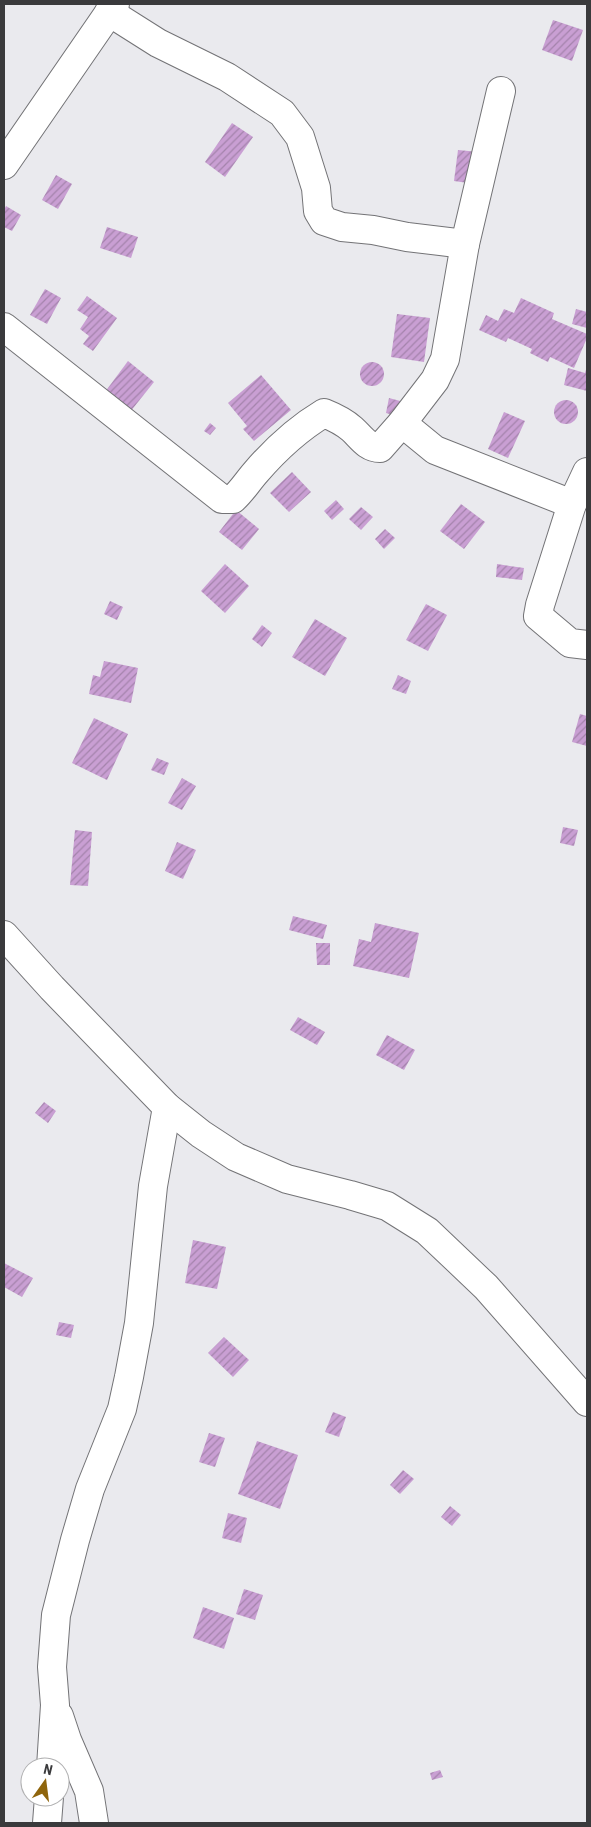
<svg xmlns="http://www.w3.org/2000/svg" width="591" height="1827" font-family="'Roboto Condensed',sans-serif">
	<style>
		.building { fill: url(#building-hatch) }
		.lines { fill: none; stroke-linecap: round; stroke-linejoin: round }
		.minor-casing { stroke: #737376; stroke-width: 30 }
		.minor { stroke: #fff; stroke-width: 28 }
	</style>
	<defs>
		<pattern id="building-hatch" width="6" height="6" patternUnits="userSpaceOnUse" patternTransform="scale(1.25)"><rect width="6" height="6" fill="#c99fd3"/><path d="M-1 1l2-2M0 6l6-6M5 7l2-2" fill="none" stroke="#a483ac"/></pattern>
	</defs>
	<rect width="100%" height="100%" fill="#eaeaee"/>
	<!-- building -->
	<g class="building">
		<path d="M553,20L583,30L572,61L542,50Z"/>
		<path d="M232,123L253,137L225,177L205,162Z"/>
		<path d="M458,150L479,152L475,184L454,181Z"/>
		<path d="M56,175L72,184L58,209L42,200Z"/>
		<path d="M6,206L21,215L12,231L4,227V210Z"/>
		<path d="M107,227L138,237L131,258L100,248Z"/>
		<path d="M45,289L61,298L47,324L30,315Z"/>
		<path d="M87,296L117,318L93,351L83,344L89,336L80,329L88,317L77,310Z"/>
		<path d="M521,298L554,313L552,319L587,334V338L574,368L550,357L548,362L530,353L532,349L508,338L506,342L479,330L486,315L498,321L504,309L514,313Z"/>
		<path d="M576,309L587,312V328L572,324Z"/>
		<path d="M397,314L430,318L424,362L391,357Z"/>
		<path d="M128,361L154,382L130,412L105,392Z"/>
		<circle cx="372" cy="374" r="12"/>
		<path d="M587,366V391L564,385L568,368L585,373Z"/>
		<path d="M261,375L291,410L254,441L243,429L247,426L228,403Z"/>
		<path d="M389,398L404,402L400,417L386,413Z"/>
		<circle cx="566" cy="412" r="12"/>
		<path d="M504,412L525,421L508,458L488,449Z"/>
		<path d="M210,423L216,428L210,435L204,431Z"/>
		<path d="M292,472L311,492L289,512L270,493Z"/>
		<path d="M336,500L344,509L332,520L324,511Z"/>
		<path d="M461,504L485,522L464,549L440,531Z"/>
		<path d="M361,507L373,517L361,530L349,519Z"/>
		<path d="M236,510L259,529L242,550L219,532Z"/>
		<path d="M385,529L395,538L384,549L375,539Z"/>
		<path d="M225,564L249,586L225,613L201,591Z"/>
		<path d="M497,564L524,568L522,580L496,577Z"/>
		<path d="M110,601L123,607L117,620L104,614Z"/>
		<path d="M426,604L447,615L428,651L406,640Z"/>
		<path d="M315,619L347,638L325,676L292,657Z"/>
		<path d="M262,625L272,633L262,647L252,639Z"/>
		<path d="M104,661L138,668L131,703L89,694L93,675L100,677Z"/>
		<path d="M398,675L411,681L406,694L392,689Z"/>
		<path d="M580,714L587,716V746L572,742Z"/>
		<path d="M94,718L128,734L107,780L72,763Z"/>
		<path d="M157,758L169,763L164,775L151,770Z"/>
		<path d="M182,778L196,786L182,810L168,803Z"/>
		<path d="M563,827L578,830L574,846L560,843Z"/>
		<path d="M75,830L92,832L88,886L70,885Z"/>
		<path d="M177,842L196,850L183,879L165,871Z"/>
		<path d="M293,916L327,925L323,939L289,930Z"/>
		<path d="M375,923L419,933L409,978L353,966L359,939L371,942Z"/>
		<path d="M316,943H330V965H317Z"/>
		<path d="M298,1017L325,1032L317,1045L290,1030Z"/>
		<path d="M387,1035L415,1050L404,1070L376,1055Z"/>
		<path d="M44,1102L56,1111L48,1123L35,1113Z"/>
		<path d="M193,1240L226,1247L217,1289L185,1283Z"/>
		<path d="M4,1263L33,1278L22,1297L4,1287Z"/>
		<path d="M59,1322L74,1325L71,1338L56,1335Z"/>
		<path d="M224,1337L249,1360L233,1377L208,1353Z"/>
		<path d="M333,1412L346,1417L339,1437L325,1432Z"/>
		<path d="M209,1433L225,1438L215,1467L199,1462Z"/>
		<path d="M257,1441L298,1455L280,1509L238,1494Z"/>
		<path d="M403,1470L414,1479L400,1494L390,1485Z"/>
		<path d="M450,1506L461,1515L452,1526L441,1517Z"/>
		<path d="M228,1513L247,1518L241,1543L222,1538Z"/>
		<path d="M244,1589L263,1595L255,1620L236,1614Z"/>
		<path d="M203,1607L234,1618L224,1649L193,1638Z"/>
		<path d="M440,1770L443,1777L432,1780L430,1773Z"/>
	</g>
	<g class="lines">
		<defs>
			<g id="minor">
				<path d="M109,12L158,43L227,77L282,113L300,137L316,188L318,211L324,221L342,227L373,230L407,237L465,244"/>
				<path d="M4,165L115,4"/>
				<path d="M4,327L222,499H233C242,491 248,481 256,472C275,450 299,428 324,413C334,417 344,422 352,429C361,437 367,448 380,448L402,423L435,380L445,359L465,244L501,91"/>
				<path d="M402,423L435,450L572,504"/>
				<path d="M587,472L572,504L540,605L538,616L570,643L587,645"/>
				<path d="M4,935L52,988L167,1107L201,1134L236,1157L287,1179L350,1195L387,1206L427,1231L486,1287L587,1402"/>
				<path d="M59,1716L67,1740L89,1791L94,1823"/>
				<path d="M51,1767L55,1705L52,1667L56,1615L75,1540L90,1489L122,1409L129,1377L139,1323L153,1186L167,1107"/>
				<path d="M47,1823L49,1797"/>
			</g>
		</defs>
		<!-- minor casing -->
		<use href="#minor" class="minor-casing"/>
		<!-- minor -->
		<use href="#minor" class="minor"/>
	</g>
	<!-- border -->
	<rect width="591" height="1827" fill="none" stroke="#3a3a3c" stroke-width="10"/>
	<!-- north arrow -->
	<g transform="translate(45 1782) rotate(14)"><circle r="24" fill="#ffffff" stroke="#b0b0b1"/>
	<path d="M0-4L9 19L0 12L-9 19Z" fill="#8f650c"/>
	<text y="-8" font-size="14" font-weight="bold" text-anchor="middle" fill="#3a3a3c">N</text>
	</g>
</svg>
